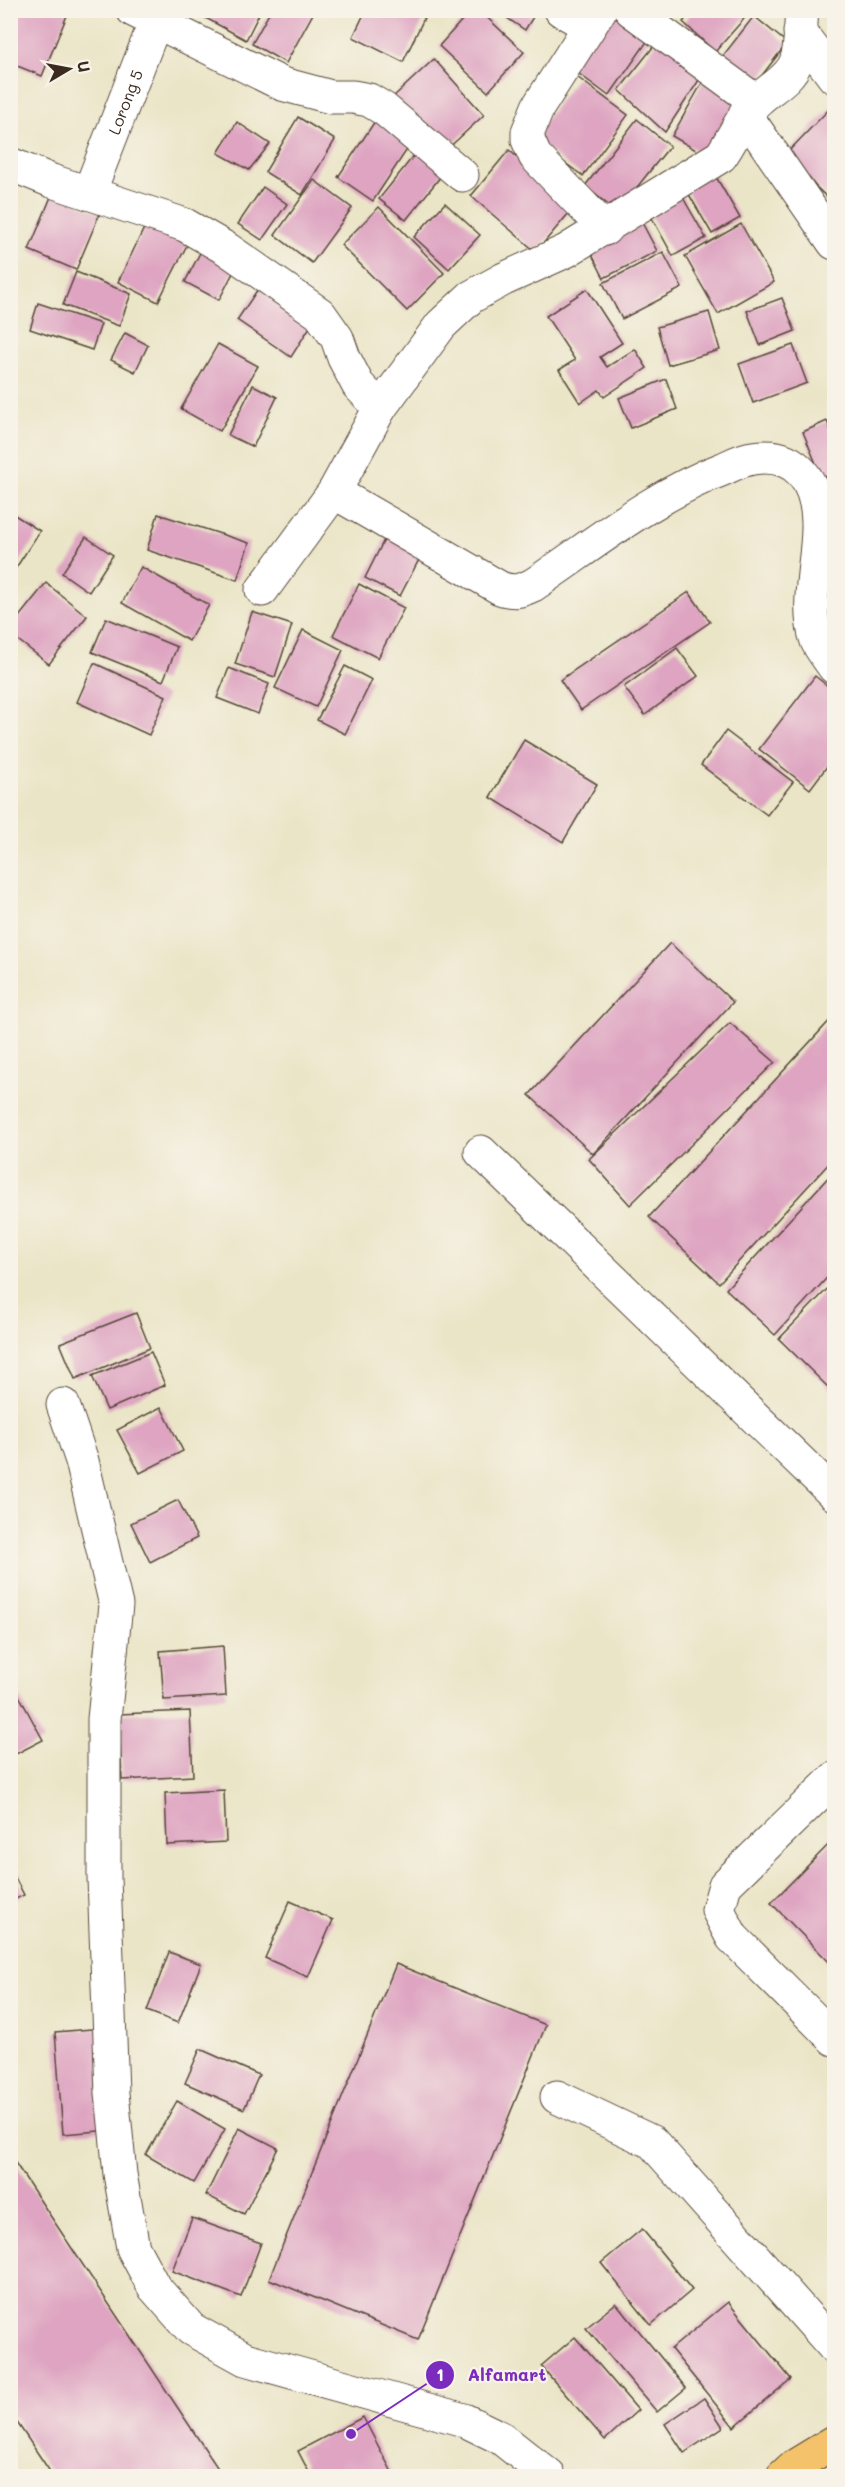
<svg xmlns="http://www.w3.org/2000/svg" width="845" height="2487" font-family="Mali,sans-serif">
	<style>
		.building { fill: #dea4c1 }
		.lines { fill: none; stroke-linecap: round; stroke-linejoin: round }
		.minor-casing { stroke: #554638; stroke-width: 35 }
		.major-casing { stroke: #554638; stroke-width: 35 }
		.minor { stroke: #fff; stroke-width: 33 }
		.major { stroke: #f3c26a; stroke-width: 33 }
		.labels { text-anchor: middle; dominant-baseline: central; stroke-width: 4.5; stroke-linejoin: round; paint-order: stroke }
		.street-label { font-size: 16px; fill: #3b2a1e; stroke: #f7f3e8 }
		.leader { fill: none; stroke: #7b2cbf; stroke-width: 2 }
		.callout-dot { fill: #7b2cbf; stroke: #f7f3e8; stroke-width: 2 }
		.mark-label { font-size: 18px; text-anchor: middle; font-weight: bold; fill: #fff }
		.callout-label { font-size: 18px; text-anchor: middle; font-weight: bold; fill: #7b2cbf; stroke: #f7f3e8; stroke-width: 4.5; stroke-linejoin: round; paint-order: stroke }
	</style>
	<rect width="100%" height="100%" fill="#f7f3e8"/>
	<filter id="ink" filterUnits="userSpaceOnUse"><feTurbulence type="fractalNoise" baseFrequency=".0167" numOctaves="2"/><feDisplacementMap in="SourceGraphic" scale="12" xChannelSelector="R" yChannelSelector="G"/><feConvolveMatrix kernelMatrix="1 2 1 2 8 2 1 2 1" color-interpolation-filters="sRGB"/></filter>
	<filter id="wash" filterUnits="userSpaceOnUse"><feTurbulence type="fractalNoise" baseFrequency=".008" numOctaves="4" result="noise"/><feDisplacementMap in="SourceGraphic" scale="24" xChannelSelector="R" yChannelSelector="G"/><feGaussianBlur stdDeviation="1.35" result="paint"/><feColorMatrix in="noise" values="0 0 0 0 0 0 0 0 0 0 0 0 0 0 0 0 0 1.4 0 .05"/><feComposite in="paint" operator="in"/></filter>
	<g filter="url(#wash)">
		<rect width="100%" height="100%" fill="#ebe5c8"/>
		<g id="blocks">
			<!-- building -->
			<g class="building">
				<path d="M19,10H62L68,13L42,76L10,63V32Z"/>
				<path d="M191,10H261L246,40Z"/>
				<path d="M271,10H315L286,63L252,44Z"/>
				<path d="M366,10H428L403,62L353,37Z"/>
				<path d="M471,10H479L524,52L488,92L439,46Z"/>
				<path d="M495,10H523L533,17L525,30Z"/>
				<path d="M617,10L651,36L609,96L567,65Z"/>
				<path d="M694,10H746L749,13L715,52L683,22Z"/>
				<path d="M754,16L787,43L756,83L722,57Z"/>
				<path d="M661,37L705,71L665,132L619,90Z"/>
				<path d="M434,59L484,115L442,154L392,98Z"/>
				<path d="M706,76L740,97L706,156L672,136Z"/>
				<path d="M577,77L628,115L583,176L532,139Z"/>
				<path d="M834,104V199L832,202L784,156Z"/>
				<path d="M298,117L335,140L302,195L265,172Z"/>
				<path d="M377,118L412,142L373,201L338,177Z"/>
				<path d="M637,119L670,146L617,212L585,186Z"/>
				<path d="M237,122L270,144L249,170L218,153Z"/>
				<path d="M419,149L445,171L406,220L379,199Z"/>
				<path d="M509,150L574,207L536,252L471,196Z"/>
				<path d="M712,170L740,218L712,234L684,186Z"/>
				<path d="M314,180L352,208L312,263L275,235Z"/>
				<path d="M263,187L287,204L262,240L238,224Z"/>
				<path d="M678,189L706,238L673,256L646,207Z"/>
				<path d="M53,192L100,213L76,270L29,250Z"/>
				<path d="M445,203L480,235L449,269L414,237Z"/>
				<path d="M379,207L444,273L407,311L341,245Z"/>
				<path d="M639,217L657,251L604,278L587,245Z"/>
				<path d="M148,220L189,241L158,302L118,282Z"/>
				<path d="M741,224L774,282L718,314L685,256Z"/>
				<path d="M202,249L236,267L219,300L185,282Z"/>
				<path d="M663,252L682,288L622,319L603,283Z"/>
				<path d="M76,272L131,294L119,326L63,305Z"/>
				<path d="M262,283L315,319L291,357L237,320Z"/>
				<path d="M587,289L622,343L600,357L607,367L635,349L647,368L604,397L599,390L580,403L559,370L575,360L546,316Z"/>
				<path d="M782,298L795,331L760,345L747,311Z"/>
				<path d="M38,303L101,324L92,350L30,329Z"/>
				<path d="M709,312L720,350L668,365L657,327Z"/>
				<path d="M125,333L148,345L135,372L111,360Z"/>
				<path d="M218,344L258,366L220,431L181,409Z"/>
				<path d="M793,345L807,383L753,403L739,364Z"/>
				<path d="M666,379L677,409L631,428L619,398Z"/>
				<path d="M253,385L277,397L253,447L228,435Z"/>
				<path d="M827,421L834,438V473L822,478L803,432Z"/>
				<path d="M10,512L40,531L10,577Z"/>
				<path d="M158,514L249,543L237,580L147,550Z"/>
				<path d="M390,528L426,546L400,596L365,578Z"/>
				<path d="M86,537L113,555L89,592L62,573Z"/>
				<path d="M141,567L209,605L189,641L122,603Z"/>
				<path d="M46,583L87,616L49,664L10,634V628Z"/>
				<path d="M359,584L404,608L378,658L333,635Z"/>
				<path d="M689,592L710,622L581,710L560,680Z"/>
				<path d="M252,612L292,625L275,677L235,664Z"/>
				<path d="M106,618L177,647L163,681L92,652Z"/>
				<path d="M303,630L343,650L316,707L275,688Z"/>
				<path d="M677,648L698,676L645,715L624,687Z"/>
				<path d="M94,663L166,696L149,735L77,702Z"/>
				<path d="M345,666L372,680L345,734L317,720Z"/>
				<path d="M229,668L269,684L258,714L217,698Z"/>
				<path d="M815,676L834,691V757L810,789L759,749Z"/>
				<path d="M726,731L793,782L767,815L701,765Z"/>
				<path d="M524,740L597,784L563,842L490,797Z"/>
				<path d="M670,943L733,1002L593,1154L529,1095Z"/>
				<path d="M834,1016V1158L719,1283L649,1217Z"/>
				<path d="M730,1023L775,1062L630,1205L589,1159Z"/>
				<path d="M834,1171V1270L775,1335L726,1289Z"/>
				<path d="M834,1282V1393L779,1339Z"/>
				<path d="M136,1313L150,1348L75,1379L60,1343Z"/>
				<path d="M151,1352L165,1385L107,1410L92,1376Z"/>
				<path d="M161,1407L183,1451L140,1473L117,1430Z"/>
				<path d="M178,1500L197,1538L150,1562L131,1523Z"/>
				<path d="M223,1646L226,1696L164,1700L160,1651Z"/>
				<path d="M10,1679L43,1740L10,1757Z"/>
				<path d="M190,1711L193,1776L122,1780L119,1714Z"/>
				<path d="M224,1790L226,1842L167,1845L165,1793Z"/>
				<path d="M834,1839V1967L771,1903Z"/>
				<path d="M10,1868L24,1895L10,1902Z"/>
				<path d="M290,1901L333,1920L308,1977L265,1958Z"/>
				<path d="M169,1952L201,1964L178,2023L147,2011Z"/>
				<path d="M396,1964L546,2025L418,2340L269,2279Z"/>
				<path d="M104,2028L111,2130L63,2134L55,2032Z"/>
				<path d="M200,2049L259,2075L244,2109L185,2083Z"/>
				<path d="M177,2101L225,2129L194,2183L146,2155Z"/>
				<path d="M239,2128L278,2148L244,2214L206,2195Z"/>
				<path d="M10,2155L223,2476H53L10,2412Z"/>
				<path d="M192,2218L261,2243L241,2297L172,2271Z"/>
				<path d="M642,2229L692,2290L651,2325L601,2263Z"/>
				<path d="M728,2302L791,2379L734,2427L671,2349Z"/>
				<path d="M616,2303L686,2388L657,2412L586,2328Z"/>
				<path d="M575,2337L638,2410L605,2440L541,2366Z"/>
				<path d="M704,2398L723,2427L684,2453L665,2424Z"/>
				<path d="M363,2417L394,2476H311L298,2451Z"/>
			</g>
		</g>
	</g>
	<g filter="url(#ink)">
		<use href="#blocks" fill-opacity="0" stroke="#554638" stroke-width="1.5"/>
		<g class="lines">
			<defs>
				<g id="minor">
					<path d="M133,10L282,84L331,97H353L369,100L384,109L462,175"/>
					<path d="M561,10L589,26"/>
					<path d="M600,10L538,107L528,132V140L535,156L605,229"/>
					<path d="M631,10L746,94L755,102"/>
					<path d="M800,32L834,77"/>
					<path d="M745,114L834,243"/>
					<path d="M10,164L52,181L185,225L227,249L320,314L337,338L344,358L358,385L380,408"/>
					<path id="s1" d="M89,193L160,10"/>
					<path d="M334,492L500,588C514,593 520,591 533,585C594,544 654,495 723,469C732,465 743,459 753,458C798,451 817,483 818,523C819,559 804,607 817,641C821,650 829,659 834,667"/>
					<path d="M262,590L334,492L380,408L441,325L471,297L504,279L566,251L721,156C733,139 743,114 757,101C769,89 790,79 796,62C802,47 800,26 802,10"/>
					<path d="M481,1152L834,1494"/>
					<path d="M63,1405L82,1461L116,1605L104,1719V1878L112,2093L120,2174L133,2248L154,2287L191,2329L245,2359L464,2420L501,2438L549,2476"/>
					<path d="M834,1779L725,1885L718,1910L732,1937L834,2039"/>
					<path d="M557,2097L652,2142L834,2347"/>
				</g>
				<path id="major" d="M783,2476L793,2467L834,2442"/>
			</defs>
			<!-- minor casing -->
			<use href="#minor" class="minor-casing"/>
			<!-- major casing -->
			<use href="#major" class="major-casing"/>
			<!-- minor -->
			<use href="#minor" class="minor"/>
			<!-- major -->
			<use href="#major" class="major"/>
		</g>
	</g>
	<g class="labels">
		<!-- street labels -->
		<g class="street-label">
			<text stroke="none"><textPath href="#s1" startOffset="98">Lorong 5</textPath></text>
		</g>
	</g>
	<!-- callouts -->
	<path class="leader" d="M351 2434L440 2375"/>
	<g class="callout-dot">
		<circle cx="351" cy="2434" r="6"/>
		<circle cx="440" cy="2375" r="15"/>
	</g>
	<g class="mark-label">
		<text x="440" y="2381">1</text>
	</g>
	<g class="callout-label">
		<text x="507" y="2381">Alfamart</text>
	</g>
	<!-- margin -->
	<rect width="845" height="2487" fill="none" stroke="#f7f3e8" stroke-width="36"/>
	<!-- north arrow -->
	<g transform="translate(69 69) rotate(80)" stroke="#f7f3e8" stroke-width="4.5" paint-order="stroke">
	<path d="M0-4.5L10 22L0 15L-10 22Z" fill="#3b2a1e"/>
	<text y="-9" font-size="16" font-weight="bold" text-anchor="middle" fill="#3b2a1e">U</text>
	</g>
</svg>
